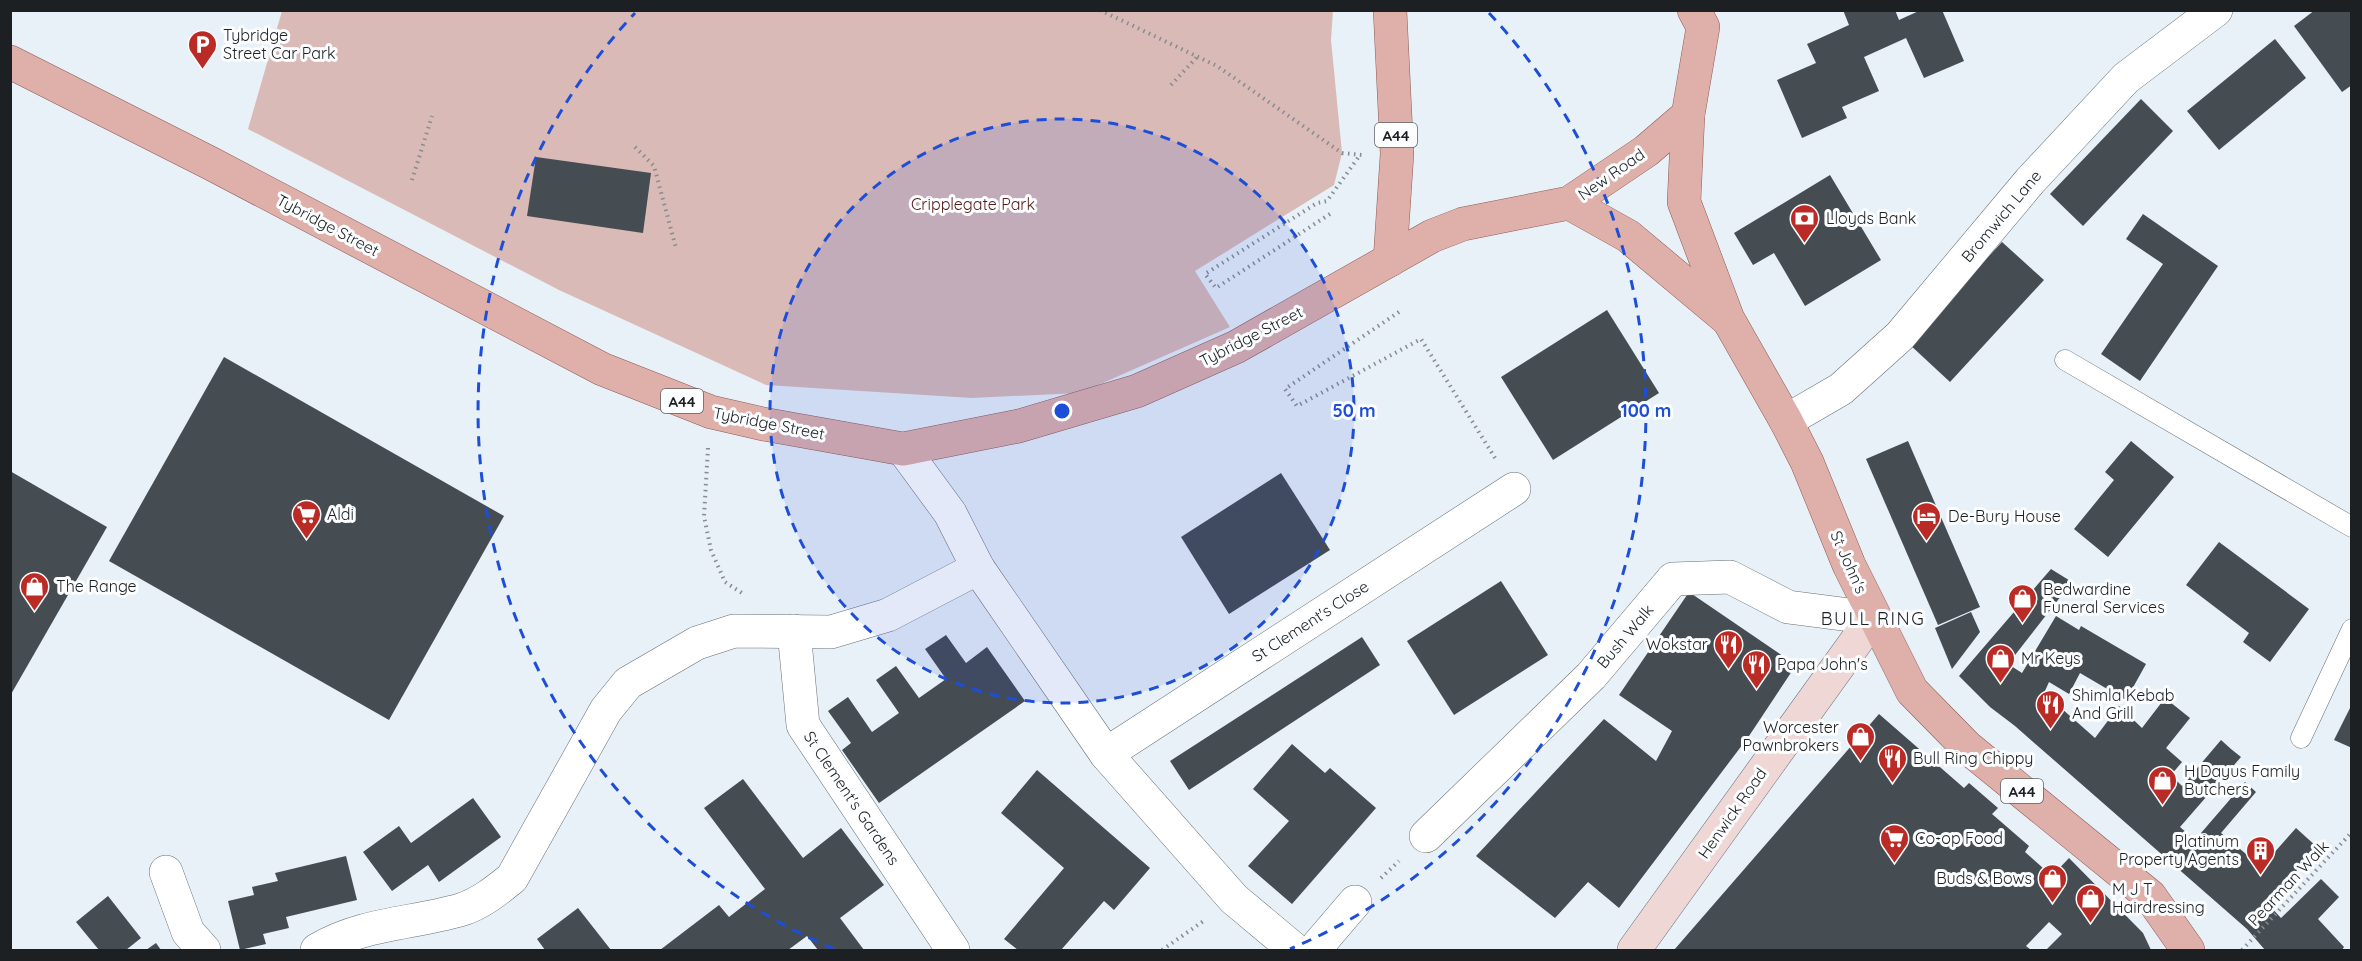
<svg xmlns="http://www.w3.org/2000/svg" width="2362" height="961" font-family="Quicksand,sans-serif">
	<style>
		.green { fill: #d9bab6 }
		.building { fill: #454c52 }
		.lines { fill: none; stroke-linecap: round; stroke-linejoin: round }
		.service-casing { stroke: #686f75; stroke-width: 21 }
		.minor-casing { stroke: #686f75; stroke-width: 34 }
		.secondary-casing { stroke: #686f75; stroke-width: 34 }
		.primary-casing { stroke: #8d5b56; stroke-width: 34 }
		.path { stroke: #878c91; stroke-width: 4; stroke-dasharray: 1.5 4.5; stroke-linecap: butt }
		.service { stroke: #fff; stroke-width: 20 }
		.minor { stroke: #fff; stroke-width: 33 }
		.secondary { stroke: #efd7d5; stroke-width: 33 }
		.primary { stroke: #dfb0aa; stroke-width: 33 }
		.ring { fill: none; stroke: #1d4ed8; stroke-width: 3; stroke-dasharray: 10 8 }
		.labels { text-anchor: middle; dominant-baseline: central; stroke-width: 6; stroke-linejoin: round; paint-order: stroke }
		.shield { fill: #fbfdfe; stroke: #606264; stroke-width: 1.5 }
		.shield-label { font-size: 15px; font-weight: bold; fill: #1d2022 }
		.poi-label { font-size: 16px; fill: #1d2022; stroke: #fbfdfe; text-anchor: start }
		.street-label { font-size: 16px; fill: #1d2022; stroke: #fbfdfe }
		.park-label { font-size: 16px; fill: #551b16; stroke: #fbfdfe }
		.neighbourhood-label { font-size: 18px; letter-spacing: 1.5px; fill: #1d2022; stroke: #fbfdfe }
		.centre { fill: #1d4ed8; stroke: #fbfdfe; stroke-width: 3 }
		.ring-label { font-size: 18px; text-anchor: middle; font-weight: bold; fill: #1d4ed8; stroke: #fbfdfe; stroke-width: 6; stroke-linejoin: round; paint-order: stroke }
	</style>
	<rect width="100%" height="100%" fill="#e8f0f8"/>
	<!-- green -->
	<path class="green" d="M1333,10L1331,40L1342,153L1334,185L1195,271L1230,327L1080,393L972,398L766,385L559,290L248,129L282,11Z"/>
	<!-- building -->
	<g class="building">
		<path d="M1843,10H1895L1899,20L1921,10H1942L1964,61L1924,78L1906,38L1864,57L1879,91L1842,107L1847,118L1802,138L1777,80L1816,63L1807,44L1849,25Z"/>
		<path d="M2315,10H2352V85L2342,92L2294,26Z"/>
		<path d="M2275,39L2306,78L2219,150L2187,111Z"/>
		<path d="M2141,99L2173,131L2083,226L2050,194Z"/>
		<path d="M536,157L651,173L643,233L527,216Z"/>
		<path d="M1830,175L1881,260L1805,306L1774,253L1753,265L1734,233Z"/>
		<path d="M2143,214L2218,266L2140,381L2101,354L2163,264L2126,239Z"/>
		<path d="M2002,242L2044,280L1950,382L1908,343Z"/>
		<path d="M1607,310L1659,393L1553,460L1501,377Z"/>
		<path d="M224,357L504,516L389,720L109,561Z"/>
		<path d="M1908,441L1980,607L1938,625L1866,459Z"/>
		<path d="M2131,441L2174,477L2108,557L2074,529L2114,480L2105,472Z"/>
		<path d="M10,471L107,527L10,696Z"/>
		<path d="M1281,473L1330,550L1229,614L1181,537Z"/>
		<path d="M2219,542L2309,609L2270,662L2243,642L2249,633L2186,585Z"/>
		<path d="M2051,569L2072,582L2008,664L2022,673L2056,616L2079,630L2081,626L2146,664L2126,700L2080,673L2069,694L2049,682L2044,693L2095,738L2119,706L2142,728L2165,698L2190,718L2166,748L2182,762L2171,775L2182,786L2221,740L2231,749L2241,757L2180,827L2195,840L2245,782L2256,792L2221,833L2246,854L2258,841L2273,854L2296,828L2317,847L2268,904L2281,918L2321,879L2339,897L2318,919L2344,947L2342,950H2265L2247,929L2015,726L1990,707L1959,676Z"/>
		<path d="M1501,581L1548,655L1454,715L1407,641Z"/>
		<path d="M1689,592L1796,665L1749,736L1619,908L1588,882L1555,918L1476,856L1604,719L1656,761L1672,731L1619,695Z"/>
		<path d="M1971,612L1980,632L1952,669L1935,628Z"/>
		<path d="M946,635L966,663L987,647L1025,701L879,803L842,750L851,743L828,711L848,697L872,732L899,713L876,680L896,666L919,698L946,679L925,649Z"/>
		<path d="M1362,637L1380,665L1189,790L1170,761Z"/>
		<path d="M2352,704V748L2334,740Z"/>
		<path d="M1879,714L1964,788L1969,783L1998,808L1992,814L2029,846L2025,852L2052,876L2069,858L2143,933L2151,950H2046L2062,934L2049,922L2026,946L2031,950H1674Z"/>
		<path d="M1292,744L1325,773L1330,768L1376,808L1292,904L1248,866L1289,821L1253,789Z"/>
		<path d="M1037,770L1150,868L1114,910L1104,901L1061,950H1018L1004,939L1064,868L1001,813Z"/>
		<path d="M743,779L803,858L841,828L884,885L840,918L864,950H818L807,936L788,950H660L719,905L729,917L765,889L704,808Z"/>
		<path d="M473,798L501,837L439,882L428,865L392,891L363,852L399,826L411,843Z"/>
		<path d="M346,856L357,900L286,917L289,928L263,934L266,944L240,950L228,901L254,895L252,887L278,881L275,873Z"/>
		<path d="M108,896L141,938L126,950H99L76,922Z"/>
		<path d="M578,908L611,950H545L537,939Z"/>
		<path d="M156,943L161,950H146Z"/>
	</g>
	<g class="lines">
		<defs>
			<g id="service">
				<path d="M2065,360L2352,527"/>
				<path d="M2301,738L2352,629"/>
			</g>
			<g id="minor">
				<path d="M1786,421L1841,389L1900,336L2030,181L2126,78L2216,10"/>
				<path d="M903,449L950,513L978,568L1106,754L1234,899L1295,950"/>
				<path d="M794,631L803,725L953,950"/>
				<path d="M1106,754L1514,489"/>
				<path d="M1426,836L1591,676L1673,579L1730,577L1788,607L1873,618"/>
				<path d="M166,872L188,932L204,950"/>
				<path d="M317,950C363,923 411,924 460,910C480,904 496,891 512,878L606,710L628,683L697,643L734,631L831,632L888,615L978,568"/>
				<path d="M1314,950L1355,902"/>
			</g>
			<path id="secondary" d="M1634,950L1873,618"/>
			<g id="primary">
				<path d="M1390,10L1397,154L1390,260"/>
				<path d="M1694,10L1703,27L1688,115L1684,202L1728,319L1786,421L1807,462L1849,565L1912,691L1967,747L2150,896L2188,950"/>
				<path d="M10,62L210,163L602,369L711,412L763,424L903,449L1019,426L1137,391L1236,347L1432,236L1463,224L1569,203L1646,151L1688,115"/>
				<path d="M1569,203L1628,236L1726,318"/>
			</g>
		</defs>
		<!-- service casing -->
		<use href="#service" class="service-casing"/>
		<!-- minor casing -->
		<use href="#minor" class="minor-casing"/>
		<!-- secondary casing -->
		<use href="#secondary" class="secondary-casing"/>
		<!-- primary casing -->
		<use href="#primary" class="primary-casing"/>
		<!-- path -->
		<g class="path">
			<path d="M1100,10L1217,66L1342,153L1362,155"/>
			<path d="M1171,85L1197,57"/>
			<path d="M635,147L654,166L676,248"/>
			<path d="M412,180L432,116"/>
			<path d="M1330,214L1216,288L1205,274L1317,203L1327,201L1360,155"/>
			<path d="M1399,312L1285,389L1297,406L1421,339L1495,458"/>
			<path d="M708,448L704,516L711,550L725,582L742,593"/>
			<path d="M1381,878L1399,861"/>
			<path d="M1162,950L1205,920"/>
			<path d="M2242,950L2352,832"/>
		</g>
		<!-- service -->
		<use href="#service" class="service"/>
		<!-- minor -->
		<use href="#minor" class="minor"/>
		<!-- secondary -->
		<use href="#secondary" class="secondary"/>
		<!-- primary -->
		<use href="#primary" class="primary"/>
	</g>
	<!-- distance rings -->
	<circle cx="1062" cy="411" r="292" fill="#1d4ed8" fill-opacity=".12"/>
	<g class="ring">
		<circle cx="1062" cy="411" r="292"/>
		<path d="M834 949A584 584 0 0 1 635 13M1489 13A584 584 0 0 1 1290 949"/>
	</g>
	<!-- icons -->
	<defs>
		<symbol id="parking-pin" viewBox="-11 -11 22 30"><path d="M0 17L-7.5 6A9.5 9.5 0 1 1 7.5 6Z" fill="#ba2b26" stroke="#fbfdfe"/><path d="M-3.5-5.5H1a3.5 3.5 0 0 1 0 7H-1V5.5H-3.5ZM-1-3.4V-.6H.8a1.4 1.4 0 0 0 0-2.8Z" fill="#fff"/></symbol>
		<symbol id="bank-pin" viewBox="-11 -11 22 30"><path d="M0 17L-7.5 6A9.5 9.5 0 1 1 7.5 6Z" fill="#ba2b26" stroke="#fbfdfe"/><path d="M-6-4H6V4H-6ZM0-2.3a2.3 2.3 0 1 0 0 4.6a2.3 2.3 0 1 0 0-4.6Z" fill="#fff"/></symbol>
		<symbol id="supermarket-pin" viewBox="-11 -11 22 30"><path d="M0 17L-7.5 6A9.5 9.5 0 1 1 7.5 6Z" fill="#ba2b26" stroke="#fbfdfe"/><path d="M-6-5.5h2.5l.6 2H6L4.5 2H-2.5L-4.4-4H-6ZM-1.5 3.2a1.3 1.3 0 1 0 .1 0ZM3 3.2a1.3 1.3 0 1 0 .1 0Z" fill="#fff"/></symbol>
		<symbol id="hotel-pin" viewBox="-11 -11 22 30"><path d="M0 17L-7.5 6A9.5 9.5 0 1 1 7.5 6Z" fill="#ba2b26" stroke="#fbfdfe"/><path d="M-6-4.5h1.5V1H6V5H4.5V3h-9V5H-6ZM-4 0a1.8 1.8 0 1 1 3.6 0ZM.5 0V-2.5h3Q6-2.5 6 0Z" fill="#fff"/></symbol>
		<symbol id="shop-pin" viewBox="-11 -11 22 30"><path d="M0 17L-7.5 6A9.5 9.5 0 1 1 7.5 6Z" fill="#ba2b26" stroke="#fbfdfe"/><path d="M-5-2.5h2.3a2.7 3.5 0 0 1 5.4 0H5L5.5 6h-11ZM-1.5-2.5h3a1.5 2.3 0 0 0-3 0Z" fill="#fff"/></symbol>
		<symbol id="restaurant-pin" viewBox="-11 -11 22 30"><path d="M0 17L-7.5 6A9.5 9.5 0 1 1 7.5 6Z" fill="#ba2b26" stroke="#fbfdfe"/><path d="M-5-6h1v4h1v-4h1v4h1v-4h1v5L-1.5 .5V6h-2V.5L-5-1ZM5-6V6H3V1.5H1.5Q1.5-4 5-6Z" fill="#fff"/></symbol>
		<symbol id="building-pin" viewBox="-11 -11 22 30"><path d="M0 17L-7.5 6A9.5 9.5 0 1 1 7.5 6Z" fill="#ba2b26" stroke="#fbfdfe"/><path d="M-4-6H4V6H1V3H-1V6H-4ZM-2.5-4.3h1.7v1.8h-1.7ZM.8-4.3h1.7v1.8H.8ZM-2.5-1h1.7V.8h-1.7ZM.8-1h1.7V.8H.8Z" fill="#fff"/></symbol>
	</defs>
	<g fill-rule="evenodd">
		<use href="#parking-pin" x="186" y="28" width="33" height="45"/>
		<use href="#bank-pin" x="1788" y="202" width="33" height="45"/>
		<use href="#supermarket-pin" x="290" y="498" width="33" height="45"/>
		<use href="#hotel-pin" x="1910" y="500" width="33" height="45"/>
		<use href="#shop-pin" x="18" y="570" width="33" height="45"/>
		<use href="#shop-pin" x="2006" y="582" width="33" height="45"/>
		<use href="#restaurant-pin" x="1712" y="628" width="33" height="45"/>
		<use href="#shop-pin" x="1984" y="642" width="33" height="45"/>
		<use href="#restaurant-pin" x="1740" y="648" width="33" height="45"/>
		<use href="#restaurant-pin" x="2034" y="688" width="33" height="45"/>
		<use href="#shop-pin" x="1844" y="720" width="33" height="45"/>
		<use href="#restaurant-pin" x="1876" y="742" width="33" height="45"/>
		<use href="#shop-pin" x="2146" y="764" width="33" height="45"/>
		<use href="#supermarket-pin" x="1878" y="822" width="33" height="45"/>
		<use href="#building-pin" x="2244" y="834" width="33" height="45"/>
		<use href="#shop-pin" x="2036" y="862" width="33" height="45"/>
		<use href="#shop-pin" x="2074" y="882" width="33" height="45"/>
	</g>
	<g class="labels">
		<!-- shield labels -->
		<g class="shield">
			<rect x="1375" y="123" width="42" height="24" rx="4.5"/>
			<rect x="661" y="389" width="42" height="24" rx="4.5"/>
			<rect x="2001" y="779" width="42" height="24" rx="4.5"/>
		</g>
		<g class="shield-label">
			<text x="1396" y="135">A44</text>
			<text x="682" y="401">A44</text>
			<text x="2022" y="791">A44</text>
		</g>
		<!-- poi labels -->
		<g class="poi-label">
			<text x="223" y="35">Tybridge<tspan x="223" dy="18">Street Car Park</tspan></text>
			<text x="1826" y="218">Lloyds Bank</text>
			<text x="327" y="514">Aldi</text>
			<text x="1948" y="516">De-Bury House</text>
			<text x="56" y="586">The Range</text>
			<text x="2043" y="589">Bedwardine<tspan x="2043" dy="18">Funeral Services</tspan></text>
			<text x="1708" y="644" text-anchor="end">Wokstar</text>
			<text x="2021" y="658">Mr Keys</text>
			<text x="1777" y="664">Papa John's</text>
			<text x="2072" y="695">Shimla Kebab<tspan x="2072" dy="18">And Grill</tspan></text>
			<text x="1839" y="727" text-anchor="end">Worcester<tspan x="1839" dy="18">Pawnbrokers</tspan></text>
			<text x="1913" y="758">Bull Ring Chippy</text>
			<text x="2184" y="771">H Dayus Family<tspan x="2184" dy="18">Butchers</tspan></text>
			<text x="1915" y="838">Co-op Food</text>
			<text x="2239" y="841" text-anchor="end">Platinum<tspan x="2239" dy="18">Property Agents</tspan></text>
			<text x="2032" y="878" text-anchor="end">Buds &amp; Bows</text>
			<text x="2112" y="889">M J T<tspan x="2112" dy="18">Hairdressing</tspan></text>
		</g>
		<!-- street labels -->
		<g class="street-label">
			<text transform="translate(1611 174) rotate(-35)">New Road</text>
			<text transform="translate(2001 216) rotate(-50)">Bromwich Lane</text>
			<text transform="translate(328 225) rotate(28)">Tybridge Street</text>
			<text transform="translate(1251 336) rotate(-27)">Tybridge Street</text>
			<text transform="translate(769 423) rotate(11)">Tybridge Street</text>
			<text transform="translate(1849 562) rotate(66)">St John's</text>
			<text transform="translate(1310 621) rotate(-33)">St Clement's Close</text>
			<text transform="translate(1625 636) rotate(-50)">Bush Walk</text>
			<text transform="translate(852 798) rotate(56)">St Clement's Gardens</text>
			<text transform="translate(1732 813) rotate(-55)">Henwick Road</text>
			<text transform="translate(2288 883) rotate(-47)">Pearman Walk</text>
		</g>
		<!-- park labels -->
		<g class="park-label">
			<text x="973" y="204">Cripplegate Park</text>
		</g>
		<!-- neighbourhood labels -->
		<g class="neighbourhood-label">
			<text x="1873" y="618">BULL RING</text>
		</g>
	</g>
	<circle cx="1062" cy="411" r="9" class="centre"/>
	<g class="ring-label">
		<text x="1354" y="417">50 m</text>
		<text x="1646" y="417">100 m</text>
	</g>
	<!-- border -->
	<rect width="2362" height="961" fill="none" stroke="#1d2022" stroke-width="24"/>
</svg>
